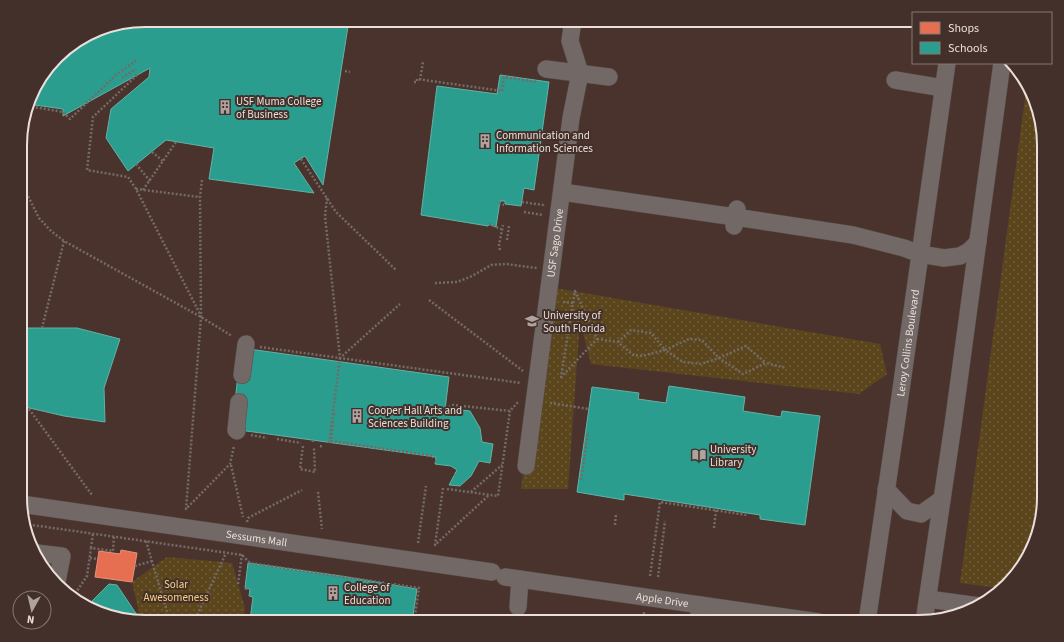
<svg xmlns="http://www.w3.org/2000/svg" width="1064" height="642" font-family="'Source Sans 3',sans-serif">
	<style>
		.built { fill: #4b332d }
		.grass { fill: url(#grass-dots) }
		.shops { fill: #e76f51; stroke: #e8917a }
		.schools { fill: #2a9d8f; stroke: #64b1a6 }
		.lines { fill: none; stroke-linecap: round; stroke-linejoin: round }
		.minor-casing { stroke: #584f4c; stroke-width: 18 }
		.path { stroke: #736b68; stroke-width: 2.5; stroke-dasharray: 2 2; stroke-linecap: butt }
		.minor { stroke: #726966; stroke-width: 17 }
		.labels { text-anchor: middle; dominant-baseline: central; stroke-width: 4; stroke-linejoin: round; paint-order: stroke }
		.poi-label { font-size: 11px; fill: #ecdfdb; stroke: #43302a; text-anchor: start }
		.street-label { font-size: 11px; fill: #ecdfdb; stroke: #43302a }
		.park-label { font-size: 11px; fill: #fad184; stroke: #43302a }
		.rim { fill: none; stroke: #ecdfdb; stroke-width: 2 }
	</style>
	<defs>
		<pattern id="grass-dots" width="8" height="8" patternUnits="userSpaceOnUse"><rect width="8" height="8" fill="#5a451c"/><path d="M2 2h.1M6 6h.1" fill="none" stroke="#725f3c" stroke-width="1.8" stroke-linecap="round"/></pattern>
	</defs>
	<rect width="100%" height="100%" fill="#3d3330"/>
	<!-- built -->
	<path class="built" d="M145,20H913V63H1008L1027,82L1044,136V505L1027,560L982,605L927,622H144L82,605L41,566L21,513V129L33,89L97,29Z"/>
	<!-- grass -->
	<g class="grass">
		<path d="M1027,83L1044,136V505L1027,560L999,588L960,583Z"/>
		<path d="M549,287L880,344L887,374L859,394L591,364L580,321L568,489H521Z"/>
		<path d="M167,557L232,563L245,608L244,622L141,621L132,582Z"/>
	</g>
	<!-- shops -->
	<path class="shops" d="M121,550L137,553L132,582L95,577L99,551L120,554Z"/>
	<!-- schools -->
	<g class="schools">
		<path d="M143,20H349L323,185L305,156L294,163L314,193L209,179L214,148L166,140L128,171L106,138L111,109L149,77L150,68L63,116V109L28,104L33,89L62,51L97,29L127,24L142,26Z"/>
		<path d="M500,75L549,82L534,190L524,188L521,206L505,204V201H500L496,227L489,224L488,226L421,215L437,86L497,94Z"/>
		<path d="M21,328H77L120,339L104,388L105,422L64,416L21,406Z"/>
		<path d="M249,349L449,377L445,410L453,411V409L470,411L480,428L482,442L493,444L490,463L479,461L471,476L460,486L449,485L457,470L451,466L435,464L436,457L239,430L235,402L238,375Z"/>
		<path d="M669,386L745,397L743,411L781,417L782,411L820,416L805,525L760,519V515L624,494V500L577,492L592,387L639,393L638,399L666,403Z"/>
		<path d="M248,563L341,576L417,589L412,622H264L250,620L253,597L249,596L250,589L245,588Z"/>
		<path d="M109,584L117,585L137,615L130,618L87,606Z"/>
	</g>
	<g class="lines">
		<defs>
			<g id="minor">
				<path d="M546,69L609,77"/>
				<path d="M895,80L943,88"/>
				<path d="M562,192L735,217L737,209"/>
				<path d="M734,226L735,217L853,235L904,248L920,254L944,258L960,256L969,251L978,242"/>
				<path d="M242,375L246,344"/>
				<path d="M237,431L236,430L239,402"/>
				<path id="s1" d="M526,466L571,118L580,73L570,41L573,20"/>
				<path d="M886,489L907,511L921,514L942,499"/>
				<path id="s2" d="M21,504L492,572"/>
				<path d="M36,553L62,556L57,582"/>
				<path id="s3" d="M505,577L819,622"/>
				<path d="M928,599L979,606"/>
				<path d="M518,607L520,579"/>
				<path d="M698,622L700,605"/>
				<path id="s4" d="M867,622L897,418L947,63"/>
				<path d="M924,622L953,425L1002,63"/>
			</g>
		</defs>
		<!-- minor casing -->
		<use href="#minor" class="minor-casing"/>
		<!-- path -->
		<g class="path">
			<path d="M130,24L131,23"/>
			<path d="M345,71L350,72"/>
			<path d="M137,75L93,117L87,170L128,177L136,189L201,316"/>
			<path d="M122,78L136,69"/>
			<path d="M420,80L423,62"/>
			<path d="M414,82H417V79L502,91L504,77L537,82"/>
			<path d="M28,106L63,112L70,119L117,74L137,60"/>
			<path d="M152,152L163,161"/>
			<path d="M301,159L336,212L396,270"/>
			<path d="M136,164L150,181"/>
			<path d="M202,180L200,197L201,317L186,509L230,464L234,446"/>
			<path d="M21,182L39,218L51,231L64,241L201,317L232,336"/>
			<path d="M136,189L200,197"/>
			<path d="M143,190L176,142"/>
			<path d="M327,198L325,216L340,358L400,304"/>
			<path d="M522,202L543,205V207"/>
			<path d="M499,203L504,205"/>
			<path d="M524,212L543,215"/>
			<path d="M489,224L501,229"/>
			<path d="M507,240L509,226"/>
			<path d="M500,250L499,245L503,225"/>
			<path d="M435,283L457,282L472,276L491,265L506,264L537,268"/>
			<path d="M575,291L597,339L561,377L573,303Z"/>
			<path d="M429,300L523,371"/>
			<path d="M563,302L573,303"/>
			<path d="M42,328L64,241"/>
			<path d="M597,339L618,342L633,355L642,356L665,350L683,362L701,364L719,358L743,374L766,363L786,368"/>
			<path d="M618,342L631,330L651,333L665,350L689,339L702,340L719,358L746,346L766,363"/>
			<path d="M260,347L521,383"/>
			<path d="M550,403L589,409"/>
			<path d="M445,409L453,405L510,411L518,402"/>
			<path d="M448,409L453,410"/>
			<path d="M333,414L337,415"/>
			<path d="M21,418L29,409L92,495"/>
			<path d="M332,422H333L331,441L433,456V458"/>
			<path d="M251,435L267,438"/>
			<path d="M277,439L301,443"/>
			<path d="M313,442V440"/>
			<path d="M329,443L340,358"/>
			<path d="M303,446L300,469L315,472L314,448"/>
			<path d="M320,446L323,447"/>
			<path d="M435,461H436"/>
			<path d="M231,465L243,517"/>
			<path d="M454,474H455"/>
			<path d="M581,480L588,432"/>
			<path d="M443,488L435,545L489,495"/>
			<path d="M447,489L498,496L510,411"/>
			<path d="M318,492L322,529"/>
			<path d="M471,492L502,465"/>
			<path d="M247,522L248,518L302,490"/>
			<path d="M25,524L242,555L250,563L419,588L414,622"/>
			<path d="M615,525L616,513"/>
			<path d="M714,528L716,510"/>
			<path d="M146,541L170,622"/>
			<path d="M418,543L426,486"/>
			<path d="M91,548L93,533"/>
			<path d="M90,558L98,559"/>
			<path d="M135,566L152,561"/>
			<path d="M650,576L660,502L747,515"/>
			<path d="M658,577L665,521"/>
			<path d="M238,584L242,554"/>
			<path d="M246,590V588"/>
			<path d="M73,597L87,576L91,548L113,551L114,536"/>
			<path d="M194,622L226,553"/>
			<path d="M643,622L644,612"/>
		</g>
		<!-- minor -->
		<use href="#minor" class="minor"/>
	</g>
	<!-- icons -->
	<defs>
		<symbol id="building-bare" viewBox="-9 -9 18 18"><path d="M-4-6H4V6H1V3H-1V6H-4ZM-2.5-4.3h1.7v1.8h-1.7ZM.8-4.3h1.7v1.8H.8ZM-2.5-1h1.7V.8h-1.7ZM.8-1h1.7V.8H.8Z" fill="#afa39f" stroke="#43302a" stroke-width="2.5" paint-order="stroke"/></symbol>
		<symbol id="university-bare" viewBox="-9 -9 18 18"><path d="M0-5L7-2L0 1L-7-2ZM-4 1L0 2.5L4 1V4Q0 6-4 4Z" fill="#afa39f" stroke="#43302a" stroke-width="2.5" paint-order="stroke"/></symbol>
		<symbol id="library-bare" viewBox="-9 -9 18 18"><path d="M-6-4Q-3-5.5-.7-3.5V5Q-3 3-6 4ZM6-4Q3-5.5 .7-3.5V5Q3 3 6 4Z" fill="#afa39f" stroke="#43302a" stroke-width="2.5" paint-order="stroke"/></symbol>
	</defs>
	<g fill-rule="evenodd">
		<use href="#building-bare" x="215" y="97" width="20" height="20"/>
		<use href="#building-bare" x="475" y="131" width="20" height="20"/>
		<use href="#university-bare" x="522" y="311" width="20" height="20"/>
		<use href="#building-bare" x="347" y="406" width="20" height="20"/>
		<use href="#library-bare" x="689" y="445" width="20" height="20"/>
		<use href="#building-bare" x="323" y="583" width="20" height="20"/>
	</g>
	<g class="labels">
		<!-- poi labels -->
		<g class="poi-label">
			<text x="236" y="101">USF Muma College<tspan x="236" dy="13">of Business</tspan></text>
			<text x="496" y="135">Communication and<tspan x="496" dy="13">Information Sciences</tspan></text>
			<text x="543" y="315">University of<tspan x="543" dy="13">South Florida</tspan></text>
			<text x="368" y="410">Cooper Hall Arts and<tspan x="368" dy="13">Sciences Building</tspan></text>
			<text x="710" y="449">University<tspan x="710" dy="13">Library</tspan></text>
			<text x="344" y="587">College of<tspan x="344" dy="13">Education</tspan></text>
		</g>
		<!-- street labels -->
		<g class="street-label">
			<text stroke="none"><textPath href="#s1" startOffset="225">USF Sago Drive</textPath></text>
			<text stroke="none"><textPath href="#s4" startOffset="282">Leroy Collins Boulevard</textPath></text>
			<text stroke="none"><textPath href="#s2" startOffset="238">Sessums Mall</textPath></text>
			<text stroke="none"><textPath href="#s3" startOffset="159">Apple Drive</textPath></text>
		</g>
		<!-- park labels -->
		<g class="park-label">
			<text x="176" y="584">Solar<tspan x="176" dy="13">Awesomeness</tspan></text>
		</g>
	</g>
	<!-- crop -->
	<path d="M0 0H1064V642H0ZM145 27H919A118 118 0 0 1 1037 145V497A118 118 0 0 1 919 615H145A118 118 0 0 1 27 497V145A118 118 0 0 1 145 27Z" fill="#43302a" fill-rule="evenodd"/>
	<path class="rim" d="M145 27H919A118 118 0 0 1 1037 145V497A118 118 0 0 1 919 615H145A118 118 0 0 1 27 497V145A118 118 0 0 1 145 27Z"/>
	<!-- legend -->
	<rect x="912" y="12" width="140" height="52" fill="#43302a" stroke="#877671"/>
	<rect x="920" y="22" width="20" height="12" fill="#e76f51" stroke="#877671"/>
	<text x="948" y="32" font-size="12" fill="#ecdfdb">Shops</text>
	<rect x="920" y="42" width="20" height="12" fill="#2a9d8f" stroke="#877671"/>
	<text x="948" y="52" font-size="12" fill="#ecdfdb">Schools</text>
	<!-- north arrow -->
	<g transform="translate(32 610) rotate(188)"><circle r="19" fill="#43302a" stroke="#877671"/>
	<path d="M0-3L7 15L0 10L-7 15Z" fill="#afa39f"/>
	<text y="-6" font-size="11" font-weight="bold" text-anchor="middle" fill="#ecdfdb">N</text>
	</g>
</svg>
